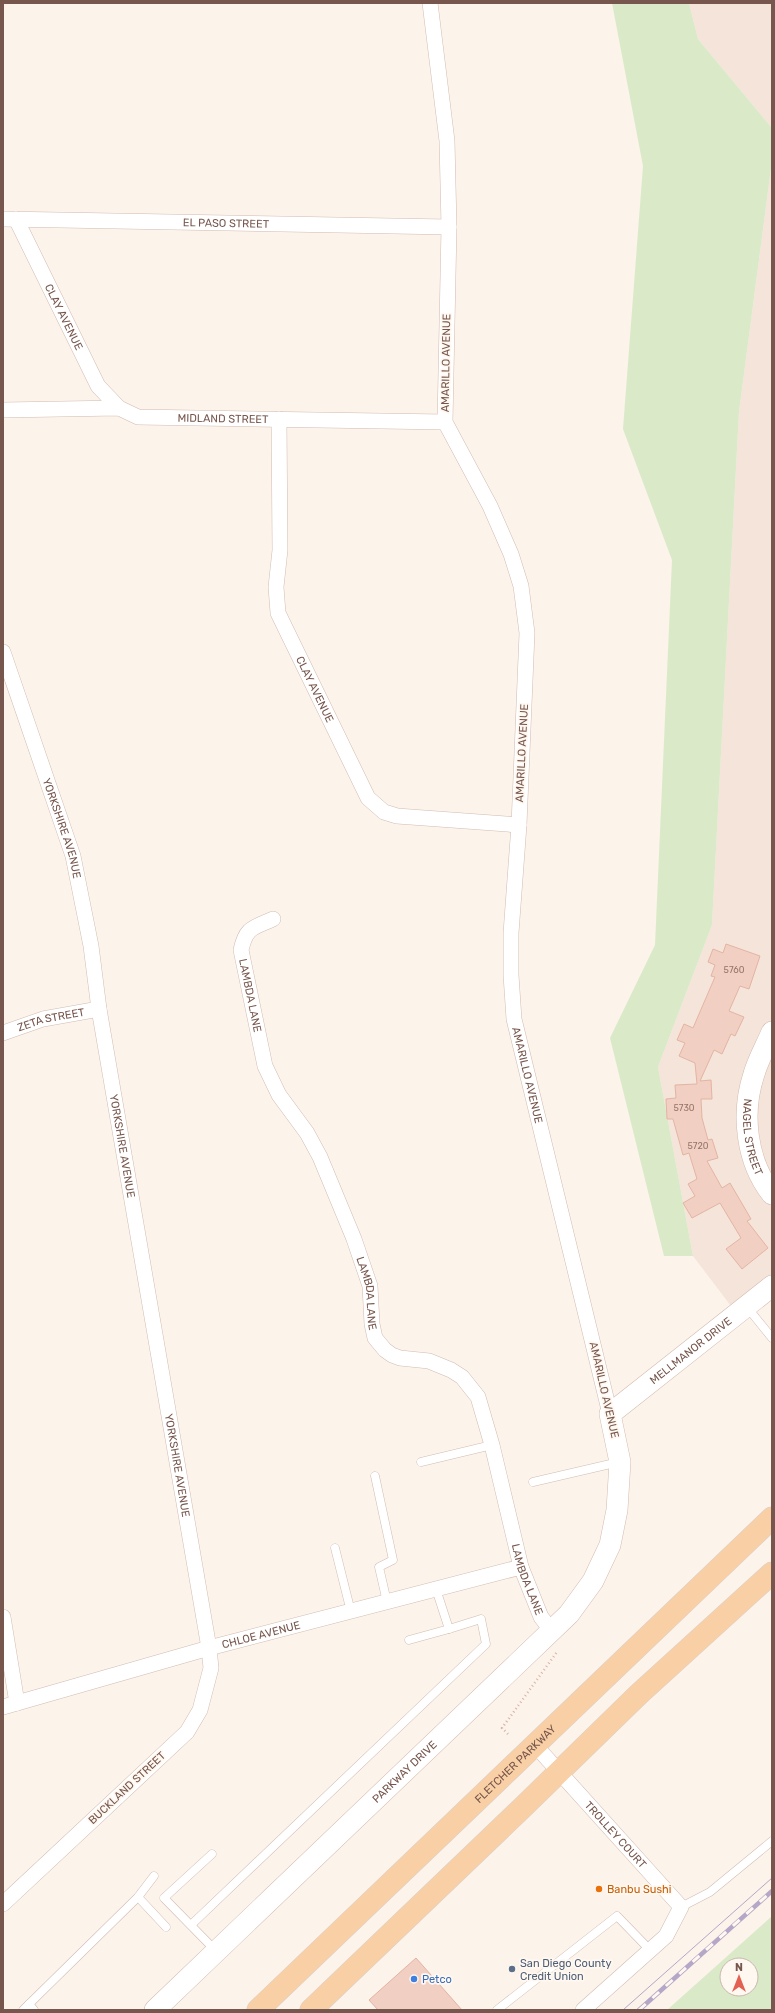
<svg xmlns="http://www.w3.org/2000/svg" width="775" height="2013" font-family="Rubik,sans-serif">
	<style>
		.residential { fill: #f4e4d9 }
		.green { fill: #daeac8; fill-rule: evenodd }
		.building { fill: #f1cfc2; stroke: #e4b4a3 }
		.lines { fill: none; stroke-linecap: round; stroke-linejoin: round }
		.lane-casing { stroke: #d1bcb2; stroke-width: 9 }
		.street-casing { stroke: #d1bcb2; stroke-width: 16 }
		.secondary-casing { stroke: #d4bbaf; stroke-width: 22 }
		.primary-casing { stroke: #d9d0cd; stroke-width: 23 }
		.path { stroke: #d7b2a5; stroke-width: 2.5; stroke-dasharray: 1 3; stroke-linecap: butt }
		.lane { stroke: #fff; stroke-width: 8 }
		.street { stroke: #fff; stroke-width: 15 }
		.secondary { stroke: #fff; stroke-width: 21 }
		.primary { stroke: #f9cfa5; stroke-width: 22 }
		.tram { stroke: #b5a7c7; stroke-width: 1 }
		.rail-casing { stroke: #b5a7c7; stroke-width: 4.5 }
		.rail { stroke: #fff8f1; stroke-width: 3; stroke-dasharray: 9; stroke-linecap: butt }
		.food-dot { fill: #e8710a; stroke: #fff8f1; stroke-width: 1.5 }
		.service-dot { fill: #5c6f8a; stroke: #fff8f1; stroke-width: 1.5 }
		.shop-dot { fill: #3f7fe0; stroke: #fff8f1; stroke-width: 1.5 }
		.labels { text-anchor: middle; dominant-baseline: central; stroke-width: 3.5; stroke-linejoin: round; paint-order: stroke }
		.number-label { font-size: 9px; fill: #96756a }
		.street-label { font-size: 11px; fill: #77574d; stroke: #fff8f1 }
		.food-label { font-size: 11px; fill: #c56008; stroke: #fff8f1; text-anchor: start }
		.service-label { font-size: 11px; fill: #4e5e75; stroke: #fff8f1; text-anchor: start }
		.shop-label { font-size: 11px; fill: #366cbe; stroke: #fff8f1; text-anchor: start }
	</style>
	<rect width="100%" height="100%" fill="#fcf3ea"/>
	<!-- residential -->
	<g class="residential">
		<path d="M689,3H772V128L698,39Z"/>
		<path d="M772,161V1274L731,1306L693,1256L658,1067L712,925L739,412Z"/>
	</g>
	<!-- green -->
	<g class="green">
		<path d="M612,3H689L698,39L772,128V161L739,412L712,925L658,1067L693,1256H664L610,1038L655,945L672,560L623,429L643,166Z"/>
		<path d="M772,1916V2010H667ZM727,1965H751V1989H727Z"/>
	</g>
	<!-- building -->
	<g class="building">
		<path d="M726,944L760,956L749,989L740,986L729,1011L744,1017L735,1036L731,1034L722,1054L714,1050L700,1081L711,1080L712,1099H701L702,1118L708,1140L712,1139L718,1158L707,1161L722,1188L730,1183L751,1219L747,1221L768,1248L742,1269L726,1249L741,1238L720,1203L692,1218L683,1203L695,1196L688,1184L697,1179L689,1153L683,1155L673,1119H667L666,1099L676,1098L675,1085L697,1084L695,1063L679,1056L685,1043L677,1040L684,1024L693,1028L715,977L711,976L715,965L708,962L713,949L723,953Z"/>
		<path d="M416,1958L462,2010H378L369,2000Z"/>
	</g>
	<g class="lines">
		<defs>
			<g id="lane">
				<path d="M747,1307L772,1338"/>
				<path d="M421,1462L492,1445"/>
				<path d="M375,1476L393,1560L379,1567L387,1602"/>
				<path d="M533,1482L619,1462"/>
				<path d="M335,1548L351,1612"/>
				<path d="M409,1640L449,1629"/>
				<path d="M212,1854L164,1898L216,1951"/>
				<path d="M138,1897L166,1927"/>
				<path d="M681,1907L710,1892L772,1841"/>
				<path d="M191,1925L486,1644L481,1619L449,1629L436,1589"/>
				<path d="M29,2004L34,2010"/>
				<path d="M23,2010L138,1897L154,1876"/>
				<path d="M497,2010L617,1916L650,1950"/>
			</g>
			<g id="street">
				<path id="s1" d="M430,3L447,141L449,227L445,422L490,506L511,554L521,586L527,633L519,825L511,933V975L514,1019L610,1414"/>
				<path id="s2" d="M3,219L449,227"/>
				<path id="s3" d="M16,219L98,386L119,408"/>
				<path id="s4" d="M3,410L119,408L138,417L445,422"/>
				<path id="s5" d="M279,419L280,550L276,587L278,613L368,798L384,812L397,816L519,825"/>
				<path id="s6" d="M3,652L73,856L91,946L99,1009L209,1648L211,1668L200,1710L187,1732L3,1904"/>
				<path id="s7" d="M273,919C253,928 246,927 241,950L265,1066L279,1095L307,1133L320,1157L354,1239L370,1286L372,1324L375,1338L385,1350L392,1355L400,1358L429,1361L451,1370L462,1377L478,1397L492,1445L521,1567L541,1617L552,1631"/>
				<path id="s8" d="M3,1033L43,1019L99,1009"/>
				<path d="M3,1617L17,1703"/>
				<path id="s9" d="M3,1707L209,1648L521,1567"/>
				<path id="s10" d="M534,1744L681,1907L666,1936L583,2010"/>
			</g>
			<g id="secondary">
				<path id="s11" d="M772,1032C766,1046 758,1060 754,1074C741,1113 746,1161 772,1194"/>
				<path id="s12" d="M155,2010L569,1614L593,1581L610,1545L617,1510L620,1462L610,1414L772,1286"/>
			</g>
			<g id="primary">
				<path id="s13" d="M258,2010L772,1518"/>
				<path d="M311,2010L522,1808L639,1694L772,1573"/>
			</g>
		</defs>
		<!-- lane casing -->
		<use href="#lane" class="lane-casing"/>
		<!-- street casing -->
		<use href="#street" class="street-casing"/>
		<!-- secondary casing -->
		<use href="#secondary" class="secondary-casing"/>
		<!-- primary casing -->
		<use href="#primary" class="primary-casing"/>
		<!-- path -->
		<path class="path" d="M508,1734L502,1728L557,1652"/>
		<!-- lane -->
		<use href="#lane" class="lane"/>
		<!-- street -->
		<use href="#street" class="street"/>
		<!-- secondary -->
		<use href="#secondary" class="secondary"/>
		<!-- primary -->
		<use href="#primary" class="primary"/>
		<!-- tram -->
		<path class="tram" d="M623,2010L772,1878"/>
		<defs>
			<path id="rail" d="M639,2010L772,1891"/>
		</defs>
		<!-- rail casing -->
		<use href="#rail" class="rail-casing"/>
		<!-- rail -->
		<use href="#rail" class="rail"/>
	</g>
	<!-- markers -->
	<circle class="food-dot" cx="599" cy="1889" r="4"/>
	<circle class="service-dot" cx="512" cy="1969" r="4"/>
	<circle class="shop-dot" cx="414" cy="1979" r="4"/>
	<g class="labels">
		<!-- number labels -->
		<g class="number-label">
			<text x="734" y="970">5760</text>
			<text x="684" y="1108">5730</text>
			<text x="698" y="1146">5720</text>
		</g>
		<!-- street labels -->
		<g class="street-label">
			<text stroke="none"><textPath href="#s2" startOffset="223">EL PASO STREET</textPath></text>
			<text stroke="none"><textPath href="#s3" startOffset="109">CLAY AVENUE</textPath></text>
			<text transform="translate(446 363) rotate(-89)">AMARILLO AVENUE</text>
			<text stroke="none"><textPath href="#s4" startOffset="222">MIDLAND STREET</textPath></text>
			<text stroke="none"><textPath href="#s5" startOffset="279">CLAY AVENUE</textPath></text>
			<text transform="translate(522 753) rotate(-87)">AMARILLO AVENUE</text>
			<text stroke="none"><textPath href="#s6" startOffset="186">YORKSHIRE AVENUE</textPath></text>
			<text stroke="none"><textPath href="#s7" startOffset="94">LAMBDA LANE</textPath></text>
			<text stroke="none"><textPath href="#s8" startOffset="50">ZETA STREET</textPath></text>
			<text stroke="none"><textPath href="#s1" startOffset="1093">AMARILLO AVENUE</textPath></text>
			<text stroke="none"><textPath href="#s11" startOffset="110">NAGEL STREET</textPath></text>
			<text stroke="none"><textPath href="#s6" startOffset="510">YORKSHIRE AVENUE</textPath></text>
			<text stroke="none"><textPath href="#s7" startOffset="418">LAMBDA LANE</textPath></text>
			<text stroke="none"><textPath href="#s12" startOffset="889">MELLMANOR DRIVE</textPath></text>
			<text transform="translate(604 1390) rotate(77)">AMARILLO AVENUE</text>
			<text stroke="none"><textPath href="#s6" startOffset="834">YORKSHIRE AVENUE</textPath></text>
			<text stroke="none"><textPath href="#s7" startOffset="777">LAMBDA LANE</textPath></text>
			<text stroke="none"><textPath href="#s9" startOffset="268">CHLOE AVENUE</textPath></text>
			<text stroke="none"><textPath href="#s13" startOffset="356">FLETCHER PARKWAY</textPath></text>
			<text stroke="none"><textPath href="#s12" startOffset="345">PARKWAY DRIVE</textPath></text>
			<text transform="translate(127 1788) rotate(-43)">BUCKLAND STREET</text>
			<text stroke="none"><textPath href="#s10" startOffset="122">TROLLEY COURT</textPath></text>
		</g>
		<!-- food labels -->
		<g class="food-label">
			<text x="607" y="1889">Banbu Sushi</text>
		</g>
		<!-- service labels -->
		<g class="service-label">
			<text x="520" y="1963">San Diego County<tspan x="520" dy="13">Credit Union</tspan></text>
		</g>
		<!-- shop labels -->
		<g class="shop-label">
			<text x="422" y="1979">Petco</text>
		</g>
	</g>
	<!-- border -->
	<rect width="775" height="2013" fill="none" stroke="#77574d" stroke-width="8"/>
	<!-- north arrow -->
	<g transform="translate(739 1977)"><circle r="19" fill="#fff8f1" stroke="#c9b8af"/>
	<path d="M0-3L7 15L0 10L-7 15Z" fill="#e36153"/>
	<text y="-6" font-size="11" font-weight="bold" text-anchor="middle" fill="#77574d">N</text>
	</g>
</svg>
